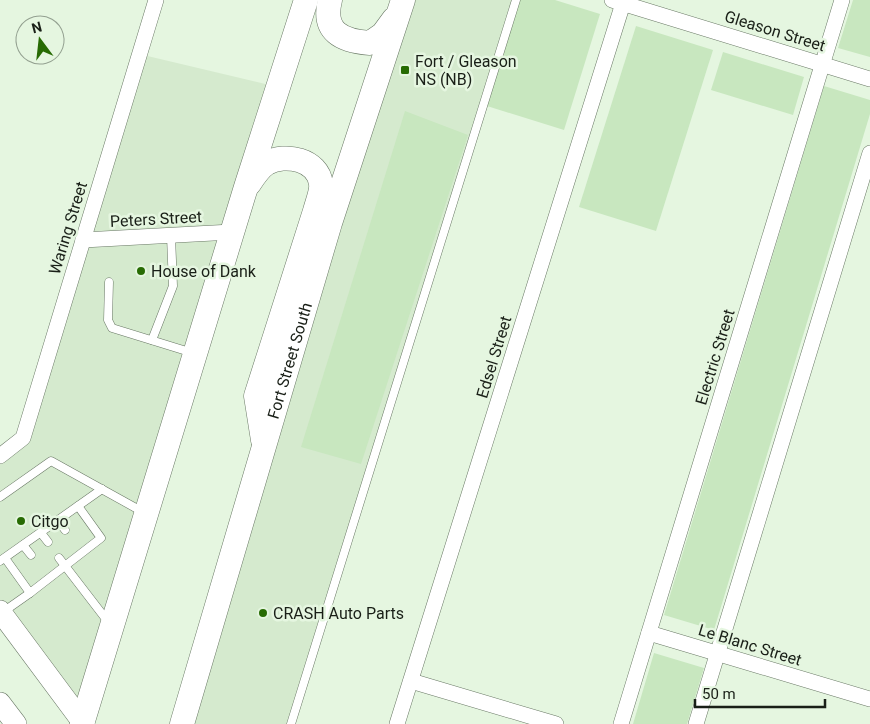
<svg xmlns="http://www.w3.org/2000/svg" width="870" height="724" font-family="Roboto,sans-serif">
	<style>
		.built { fill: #d5eace }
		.green { fill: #c8e7bf }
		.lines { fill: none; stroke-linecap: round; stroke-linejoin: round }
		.lane-casing { stroke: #697865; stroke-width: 9 }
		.street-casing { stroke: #697865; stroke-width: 16 }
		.secondary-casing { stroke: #697865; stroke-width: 22 }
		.primary-casing { stroke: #697865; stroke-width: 25 }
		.lane { stroke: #fff; stroke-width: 8 }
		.street { stroke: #fff; stroke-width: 15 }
		.secondary { stroke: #fff; stroke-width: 21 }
		.primary { stroke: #fff; stroke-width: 24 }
		.poi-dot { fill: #276b03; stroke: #e5f6e0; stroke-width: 2 }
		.labels { text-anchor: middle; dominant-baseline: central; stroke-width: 5; stroke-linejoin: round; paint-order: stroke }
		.street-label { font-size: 16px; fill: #191f17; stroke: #e5f6e0 }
		.poi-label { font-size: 16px; fill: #191f17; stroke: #e5f6e0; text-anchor: start }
	</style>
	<rect width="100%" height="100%" fill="#e5f6e0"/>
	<!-- built -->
	<g class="built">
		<path d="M403,0H516L291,724H182Z"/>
		<path d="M139,54L278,87L82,722L0,611V456L23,438Z"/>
	</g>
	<!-- green -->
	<g class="green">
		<path d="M520,0H555L600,14L564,130L487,106Z"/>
		<path d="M853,0H870V57L838,48Z"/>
		<path d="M636,26L713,50L656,231L579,207Z"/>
		<path d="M723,52L804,77L793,115L711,90Z"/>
		<path d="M824,86L870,100V114L714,630L664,615Z"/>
		<path d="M405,111L468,135L361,464L301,447Z"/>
		<path d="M654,653L704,668L687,724H633Z"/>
	</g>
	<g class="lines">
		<defs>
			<g id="lane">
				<path d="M109,282L108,320L112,328L193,353"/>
				<path d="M152,340L173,286L171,236"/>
				<path d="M0,497L51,461L143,512"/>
				<path d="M58,520L65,530"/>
				<path d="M41,533L48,542"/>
				<path d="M23,545L31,555"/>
				<path d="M5,558L30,593L101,538L78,506"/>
				<path d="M59,558L109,623"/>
				<path d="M0,561L102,489"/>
				<path d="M3,612L30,593"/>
				<path d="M291,724L516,0"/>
			</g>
			<g id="street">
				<path d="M612,0L870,79"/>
				<path d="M83,240L232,232"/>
				<path d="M0,456L23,438L156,0"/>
				<path d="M649,633L870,699"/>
				<path d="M411,681L556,724"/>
				<path d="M397,724L624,0"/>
				<path d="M621,724L842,0"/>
				<path d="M696,724L870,153"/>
			</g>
			<g id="secondary">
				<path d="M0,611L84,724"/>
				<path d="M0,703L16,724"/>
			</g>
			<g id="primary">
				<path d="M330,0C322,32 342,41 370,43L383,34L394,19"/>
				<path d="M249,184C254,176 259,168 267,163C285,153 318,159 321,184C322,191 317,203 315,211L256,396L263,440"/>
				<path d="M82,724L246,187L306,0"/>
				<path id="s1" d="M182,724L330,223L403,0"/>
			</g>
		</defs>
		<!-- lane casing -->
		<use href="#lane" class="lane-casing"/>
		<!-- street casing -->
		<use href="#street" class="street-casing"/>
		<!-- secondary casing -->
		<use href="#secondary" class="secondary-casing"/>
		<!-- primary casing -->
		<use href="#primary" class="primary-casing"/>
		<!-- lane -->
		<use href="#lane" class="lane"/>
		<!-- street -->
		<use href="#street" class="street"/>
		<!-- secondary -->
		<use href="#secondary" class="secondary"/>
		<!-- primary -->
		<use href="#primary" class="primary"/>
	</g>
	<!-- markers -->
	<g class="poi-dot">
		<rect x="400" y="65" width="10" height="10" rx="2.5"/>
		<circle cx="141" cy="271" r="5"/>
		<circle cx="21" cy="521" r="5"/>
		<circle cx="263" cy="613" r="5"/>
	</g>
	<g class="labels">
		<!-- street labels -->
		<g class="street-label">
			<text transform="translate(775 31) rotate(17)">Gleason Street</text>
			<text transform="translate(156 219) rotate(-3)">Peters Street</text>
			<text transform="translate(68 228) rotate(-73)">Waring Street</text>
			<text transform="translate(494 357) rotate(-73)">Edsel Street</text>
			<text transform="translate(715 357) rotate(-73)">Electric Street</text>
			<text stroke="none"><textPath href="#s1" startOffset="379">Fort Street South</textPath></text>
			<text transform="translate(750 645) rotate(17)">Le Blanc Street</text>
		</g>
		<!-- poi labels -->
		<g class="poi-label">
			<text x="415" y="61">Fort / Gleason<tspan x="415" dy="18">NS (NB)</tspan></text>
			<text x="151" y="271">House of Dank</text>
			<text x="31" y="521">Citgo</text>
			<text x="273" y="613">CRASH Auto Parts</text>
		</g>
	</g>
	<!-- north arrow -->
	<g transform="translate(40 40) rotate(345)"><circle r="24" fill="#e5f6e0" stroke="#93a090"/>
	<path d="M0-4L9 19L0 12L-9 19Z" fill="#276b03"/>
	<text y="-8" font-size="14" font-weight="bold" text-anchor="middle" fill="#191f17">N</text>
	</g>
	<!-- scale -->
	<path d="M695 699v8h130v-8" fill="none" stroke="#191f17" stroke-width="2.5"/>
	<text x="702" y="699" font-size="15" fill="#191f17" stroke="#e5f6e0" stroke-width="4" paint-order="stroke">50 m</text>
</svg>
